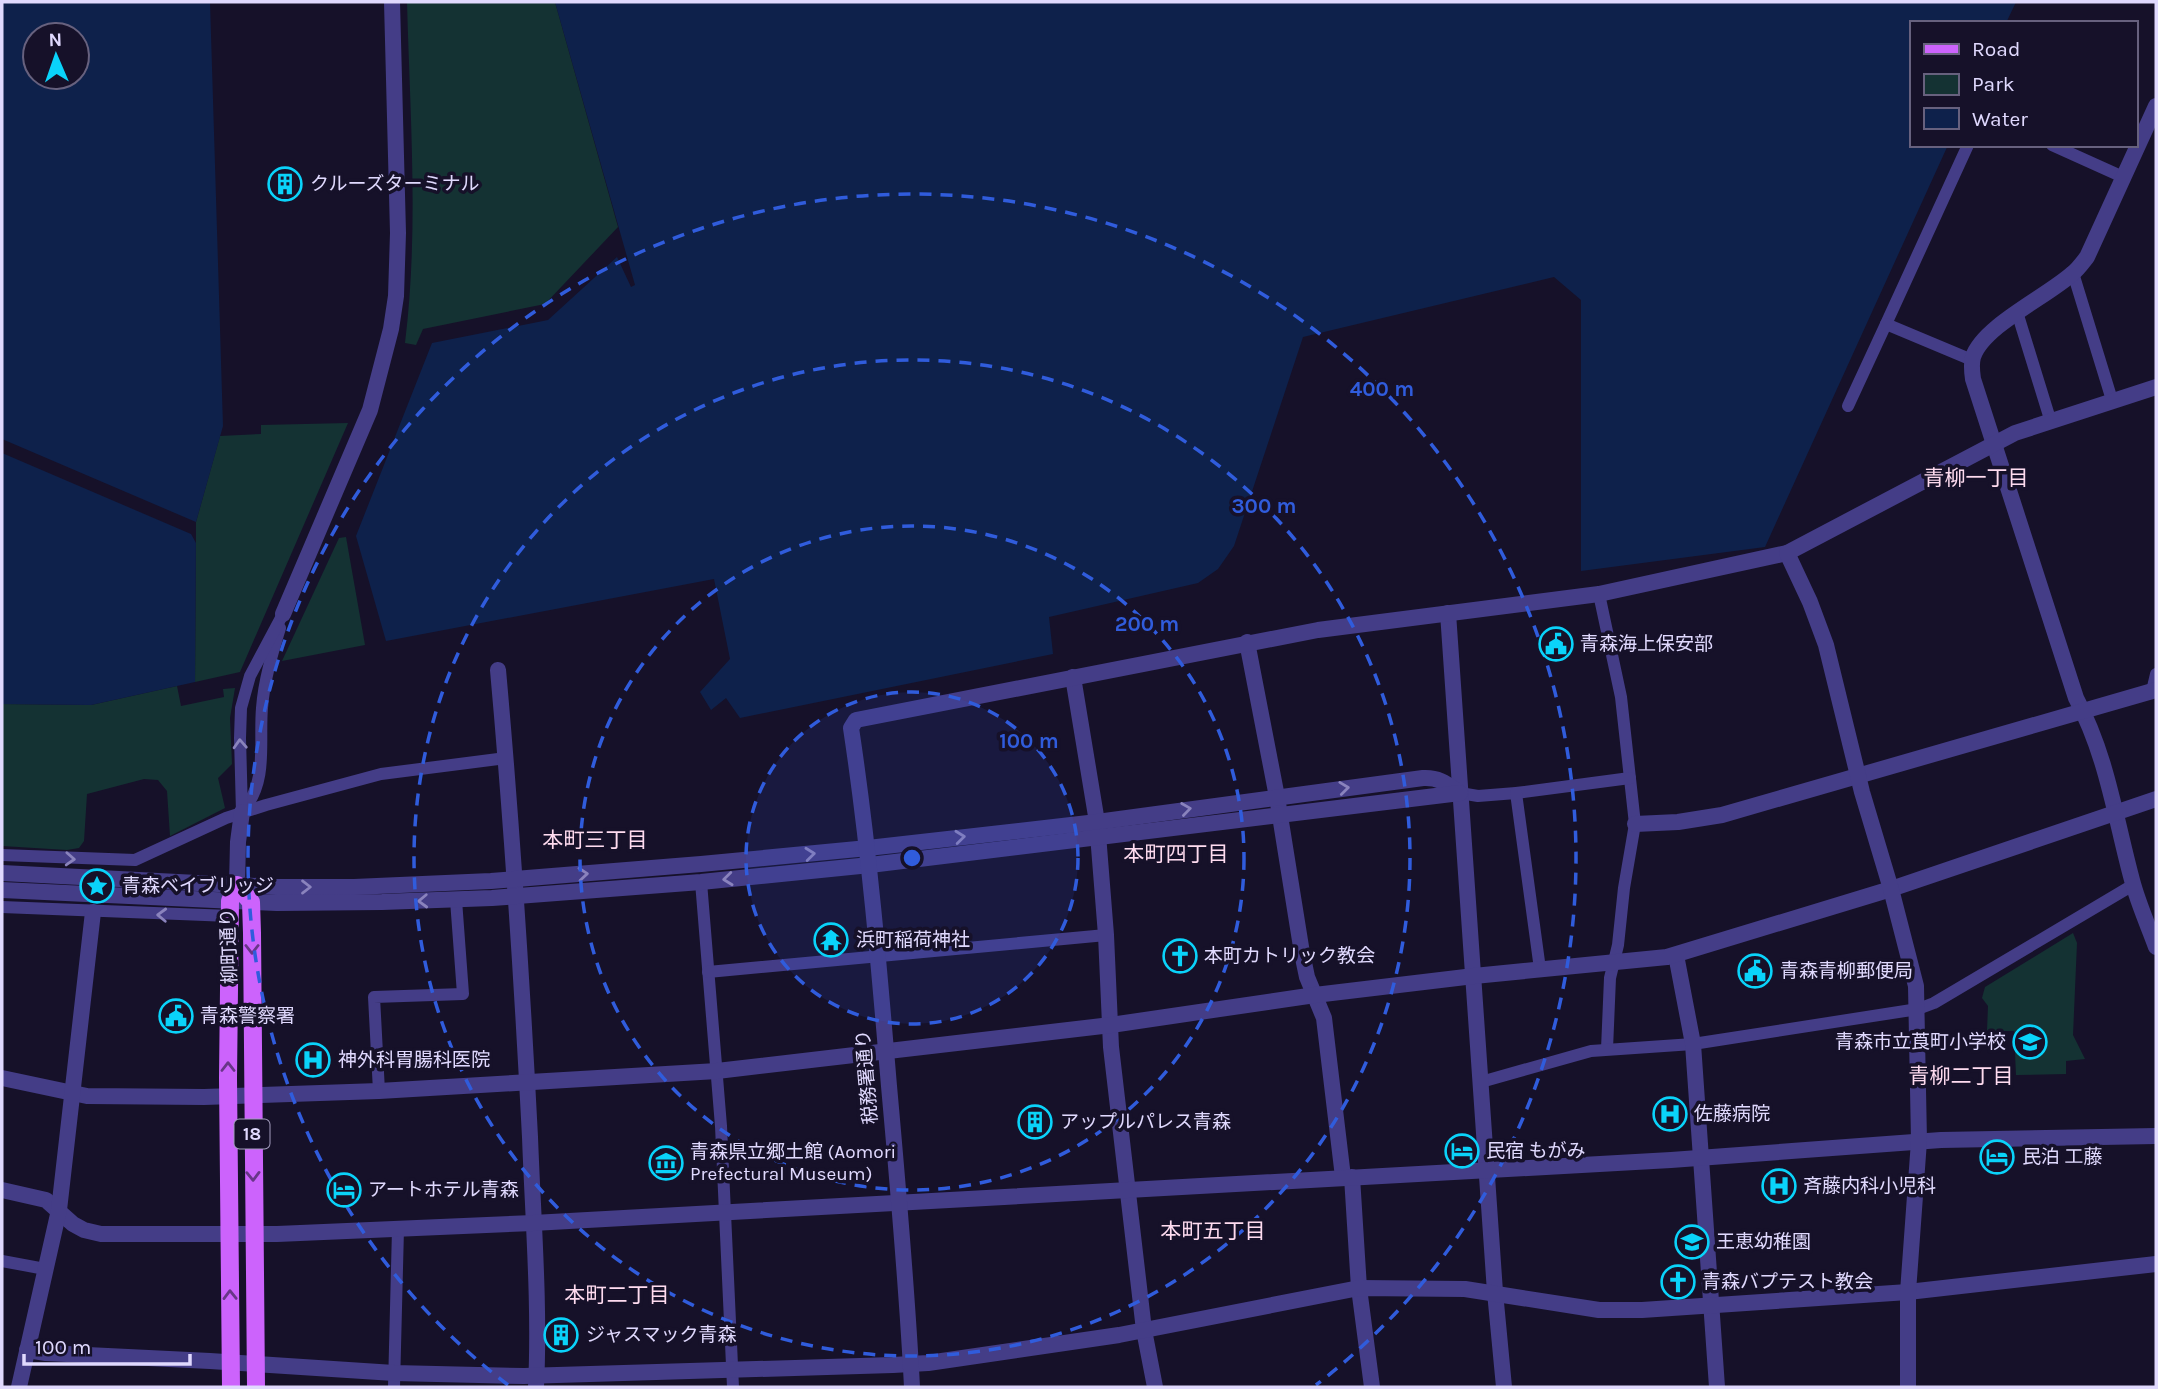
<svg xmlns="http://www.w3.org/2000/svg" width="2158" height="1389" font-family="Karla,'Noto Sans JP',sans-serif">
	<style>
		.green { fill: #143233 }
		.water { fill: #0e214b; fill-rule: evenodd }
		.pier { fill: #161129 }
		.lines { fill: none; stroke-linecap: round; stroke-linejoin: round }
		.minor { stroke: #443d87; stroke-width: 12 }
		.tertiary { stroke: #443d87; stroke-width: 16 }
		.primary { stroke: #cc63fc; stroke-width: 18 }
		.oneway { stroke: #8a83bd }
		.oneway2 { stroke: #683688 }
		.ring { fill: none; stroke: #305cdc; stroke-width: 3.5; stroke-dasharray: 12 9 }
		.labels { text-anchor: middle; dominant-baseline: central; stroke-width: 7; stroke-linejoin: round; paint-order: stroke }
		.shield { fill: #161129; stroke: #a39dbe; stroke-width: 2 }
		.shield-label { font-size: 18px; font-weight: bold; fill: #e0d9fe }
		.poi-label { font-size: 19px; fill: #e0d9fe; stroke: #161129; text-anchor: start }
		.street-label { font-size: 19px; fill: #e0d9fe; stroke: #161129 }
		.neighbourhood-label { font-size: 21px; fill: #fedbef; stroke: #161129 }
		.centre { fill: #305cdc; stroke: #161129; stroke-width: 3.5 }
		.ring-label { font-size: 21px; text-anchor: middle; font-weight: bold; fill: #305cdc; stroke: #161129; stroke-width: 7; stroke-linejoin: round; paint-order: stroke }
	</style>
	<rect width="100%" height="100%" fill="#161129"/>
	<!-- green -->
	<g class="green">
		<path d="M407,2H555L618,227L545,304L423,329L416,345L405,343C419,230 410,115 407,2Z"/>
		<path d="M348,423L240,672L195,682L196,522L220,436L261,434V425Z"/>
		<path d="M346,537L365,645L282,661L339,538Z"/>
		<path d="M177,686L181,706L224,697L223,689L235,688L230,718L232,764L218,778L225,808L170,836L167,791L158,780L144,779L87,794L84,841L79,848L67,850L2,846V704L91,705Z"/>
		<path d="M2073,933L2077,943L2073,1035L2085,1059L2066,1061V1074L2016,1075L2014,1031H1987L1988,1006L1982,998L1985,987Z"/>
	</g>
	<!-- water -->
	<g class="water">
		<path d="M2,2H210L223,426L196,522L195,682L91,705L2,704ZM35,35H77V77H35Z"/>
		<path d="M555,2H2016L2006,23H1911V145H1948L1765,547L1581,571V300L1554,277L1303,337L1234,546L1218,569L1198,583L1049,617L1053,654L740,718L726,698L711,710L700,692L730,659L714,579L386,641L356,536L432,343L548,320L617,257L631,287L635,285Z"/>
	</g>
	<!-- pier -->
	<path class="pier" d="M2,439L196,522V543L191,534L2,453Z"/>
	<g class="lines">
		<!-- minor -->
		<g class="minor">
			<path d="M2052,145L2123,177"/>
			<path d="M2073,273L2112,400"/>
			<path d="M2017,312L2050,419"/>
			<path d="M1886,324L1968,145"/>
			<path d="M1848,406L1886,324L1972,360"/>
			<path d="M1599,594L1621,697L1635,824L1624,888L1618,945L1610,978L1607,1049"/>
			<path d="M2152,691L2156,674"/>
			<path d="M1460,793L1478,796L1516,793L1630,778"/>
			<path d="M1516,793L1540,969"/>
			<path d="M244,809C268,781 259,742 262,708C264,681 272,654 280,628"/>
			<path d="M242,812L240,738L241,708L250,676L283,614"/>
			<path d="M2,855L135,860L226,818L266,805L381,774L506,758"/>
			<path d="M701,882L721,1126L733,1387"/>
			<path d="M2,907L230,916"/>
			<path d="M708,972L1106,935"/>
			<path d="M1481,1082L1591,1051L1693,1044L1918,1009L1934,1003L2133,885"/>
			<path d="M379,1091L374,997L463,994L456,900"/>
			<path d="M2,1261L45,1269"/>
			<path d="M394,1387L398,1229"/>
		</g>
		<!-- tertiary -->
		<g class="tertiary">
			<path d="M2156,106L2087,257C2083,262 2078,269 2073,273C2048,296 1983,326 1973,357C1971,364 1972,372 1973,379L2076,698C2107,756 2115,817 2132,880C2138,903 2148,925 2156,947"/>
			<path d="M1448,613L1495,1292L1504,1387"/>
			<path d="M283,614L370,410L391,329L396,296L398,233L392,2"/>
			<path d="M1247,642L1277,797L1302,953L1307,977L1324,1018L1343,1177"/>
			<path d="M498,670C512,826 522,981 530,1137C533,1220 540,1304 536,1387"/>
			<path d="M1073,677L1097,822L1106,935L1111,1047L1144,1330L1155,1387"/>
			<path d="M1635,824L1678,822L1722,815L2156,690"/>
			<path d="M2,873L276,887H354L491,881L701,864L868,848L1097,822L1423,778C1439,777 1447,784 1460,793"/>
			<path d="M237,885L238,842L242,812"/>
			<path d="M2,890L277,903L382,902L492,898L701,882L870,865L1460,793"/>
			<path d="M1676,955L1693,1044L1717,1387"/>
			<path d="M2,1078L87,1096L204,1097L379,1091L717,1071L1111,1025L1315,995L1474,976L1667,957L1891,889L2156,799"/>
			<path d="M1352,1177L1359,1288L1372,1387"/>
			<path d="M2,1190L46,1200L73,1224L84,1230L101,1234H277L533,1223L1671,1160L1941,1140L2156,1136"/>
			<path d="M27,1350L46,1353L210,1361L394,1373L524,1376L893,1365L928,1363L1119,1335L1359,1288L1465,1289L1599,1310H1642L1908,1292L2156,1264"/>
			<path d="M19,1387L59,1210L93,912"/>
			<path d="M912,1387C907,1287 898,1186 889,1086C879,966 869,847 851,728L856,720L1318,630L1599,594L1787,553"/>
			<path d="M1908,1387V1292L1919,1141L1916,986L1891,889L1862,792L1826,645L1810,602L1787,553L2015,433L2156,387"/>
		</g>
		<!-- primary -->
		<path class="primary" d="M231,1387L228,1078L230,901L237,885L251,902L252,933L256,1387"/>
	</g>
	<!-- one-way arrows -->
	<defs><path id="oneway-chevron" d="M-2-3.5L2.5 0L-2 3.5" fill="none" stroke-width="1.6" stroke-linecap="round" stroke-linejoin="round" transform="scale(1.75)"/></defs>
	<g class="oneway">
		<use href="#oneway-chevron" transform="translate(240 744) rotate(-93)"/>
		<use href="#oneway-chevron" transform="translate(1344 788) rotate(-7)"/>
		<use href="#oneway-chevron" transform="translate(1186 809) rotate(-8)"/>
		<use href="#oneway-chevron" transform="translate(960 837) rotate(-6)"/>
		<use href="#oneway-chevron" transform="translate(810 854) rotate(-6)"/>
		<use href="#oneway-chevron" transform="translate(70 859) rotate(3)"/>
		<use href="#oneway-chevron" transform="translate(583 874) rotate(-5)"/>
		<use href="#oneway-chevron" transform="translate(728 879) rotate(174)"/>
		<use href="#oneway-chevron" transform="translate(306 887)"/>
		<use href="#oneway-chevron" transform="translate(423 901) rotate(178)"/>
		<use href="#oneway-chevron" transform="translate(162 915) rotate(-178)"/>
	</g>
	<g class="oneway2">
		<use href="#oneway-chevron" transform="translate(252 949) rotate(90)"/>
		<use href="#oneway-chevron" transform="translate(228 1067) rotate(-90)"/>
		<use href="#oneway-chevron" transform="translate(253 1176) rotate(89)"/>
		<use href="#oneway-chevron" transform="translate(230 1295) rotate(-91)"/>
	</g>
	<!-- distance rings -->
	<circle cx="912" cy="858" r="166" fill="#305cdc" fill-opacity=".12"/>
	<g class="ring">
		<circle cx="912" cy="858" r="166"/>
		<circle cx="912" cy="858" r="332"/>
		<circle cx="912" cy="858" r="498"/>
		<path d="M508 1385A664 664 0 1 1 1316 1385"/>
	</g>
	<!-- icons -->
	<defs>
		<symbol id="building-ring" viewBox="-11 -11 22 22"><circle r="9.5" fill="#161129" stroke="#0ad3fa" stroke-width="1.5"/><path d="M-4-6H4V6H1V3H-1V6H-4ZM-2.5-4.3h1.7v1.8h-1.7ZM.8-4.3h1.7v1.8H.8ZM-2.5-1h1.7V.8h-1.7ZM.8-1h1.7V.8H.8Z" fill="#0ad3fa"/></symbol>
		<symbol id="civic-ring" viewBox="-11 -11 22 22"><circle r="9.5" fill="#161129" stroke="#0ad3fa" stroke-width="1.5"/><path d="M-.6-6.5H3V-4.5H.6V-3L4-1V1h2V6H-6V1h2V-1L-.6-3ZM-1.2 2.5V6h2.4V2.5Z" fill="#0ad3fa"/></symbol>
		<symbol id="sight-ring" viewBox="-11 -11 22 22"><circle r="9.5" fill="#161129" stroke="#0ad3fa" stroke-width="1.5"/><path d="M0-6L1.8-2.2L6-1.7L2.9 1.2L3.7 5.4L0 3.3L-3.7 5.4L-2.9 1.2L-6-1.7L-1.8-2.2Z" fill="#0ad3fa"/></symbol>
		<symbol id="temple-ring" viewBox="-11 -11 22 22"><circle r="9.5" fill="#161129" stroke="#0ad3fa" stroke-width="1.5"/><path d="M0-6L5-2H3V0L6.5 2.5H4V6H1.5V3h-3V6H-4V2.5H-6.5L-3 0V-2H-5Z" fill="#0ad3fa"/></symbol>
		<symbol id="church-ring" viewBox="-11 -11 22 22"><circle r="9.5" fill="#161129" stroke="#0ad3fa" stroke-width="1.5"/><path d="M-1.2-6h2.4v3.5h3.3v2.4h-3.3V6h-2.4V-.1h-3.3v-2.4h3.3Z" fill="#0ad3fa"/></symbol>
		<symbol id="school-ring" viewBox="-11 -11 22 22"><circle r="9.5" fill="#161129" stroke="#0ad3fa" stroke-width="1.5"/><path d="M0-5L7-2L0 1L-7-2ZM-4 1L0 2.5L4 1V4Q0 6-4 4Z" fill="#0ad3fa"/></symbol>
		<symbol id="hospital-ring" viewBox="-11 -11 22 22"><circle r="9.5" fill="#161129" stroke="#0ad3fa" stroke-width="1.5"/><path d="M-5-5h3v3.5h4V-5h3V5h-3V1.5h-4V5h-3Z" fill="#0ad3fa"/></symbol>
		<symbol id="hotel-ring" viewBox="-11 -11 22 22"><circle r="9.5" fill="#161129" stroke="#0ad3fa" stroke-width="1.5"/><path d="M-6-4.5h1.5V1H6V5H4.5V3h-9V5H-6ZM-4 0a1.8 1.8 0 1 1 3.6 0ZM.5 0V-2.5h3Q6-2.5 6 0Z" fill="#0ad3fa"/></symbol>
		<symbol id="museum-ring" viewBox="-11 -11 22 22"><circle r="9.5" fill="#161129" stroke="#0ad3fa" stroke-width="1.5"/><path d="M0-6L6-3V-2H-6V-3ZM-5-1h2V3h-2ZM-1-1h2V3h-2ZM3-1h2V3H3ZM-6 4H6V6H-6Z" fill="#0ad3fa"/></symbol>
	</defs>
	<g fill-rule="evenodd">
		<use href="#building-ring" x="266" y="165" width="38" height="38"/>
		<use href="#civic-ring" x="1537" y="625" width="38" height="38"/>
		<use href="#sight-ring" x="78" y="867" width="38" height="38"/>
		<use href="#temple-ring" x="812" y="921" width="38" height="38"/>
		<use href="#church-ring" x="1161" y="937" width="38" height="38"/>
		<use href="#civic-ring" x="1736" y="952" width="38" height="38"/>
		<use href="#civic-ring" x="157" y="997" width="38" height="38"/>
		<use href="#school-ring" x="2011" y="1023" width="38" height="38"/>
		<use href="#hospital-ring" x="294" y="1041" width="38" height="38"/>
		<use href="#hospital-ring" x="1651" y="1095" width="38" height="38"/>
		<use href="#building-ring" x="1016" y="1103" width="38" height="38"/>
		<use href="#hotel-ring" x="1443" y="1132" width="38" height="38"/>
		<use href="#hotel-ring" x="1978" y="1138" width="38" height="38"/>
		<use href="#museum-ring" x="647" y="1144" width="38" height="38"/>
		<use href="#hospital-ring" x="1760" y="1167" width="38" height="38"/>
		<use href="#hotel-ring" x="325" y="1171" width="38" height="38"/>
		<use href="#school-ring" x="1673" y="1223" width="38" height="38"/>
		<use href="#church-ring" x="1659" y="1263" width="38" height="38"/>
		<use href="#building-ring" x="542" y="1316" width="38" height="38"/>
	</g>
	<g class="labels">
		<!-- shield labels -->
		<rect class="shield" x="234.5" y="1119.5" width="35" height="29" rx="5"/>
		<g class="shield-label">
			<text x="252" y="1134">18</text>
		</g>
		<!-- poi labels -->
		<g class="poi-label">
			<text x="310" y="184">クルーズターミナル</text>
			<text x="1580" y="644">青森海上保安部</text>
			<text x="122" y="886">青森ベイブリッジ</text>
			<text x="856" y="940">浜町稲荷神社</text>
			<text x="1204" y="956">本町カトリック教会</text>
			<text x="1780" y="971">青森青柳郵便局</text>
			<text x="200" y="1016">青森警察署</text>
			<text x="2006" y="1042" text-anchor="end">青森市立莨町小学校</text>
			<text x="338" y="1060">神外科胃腸科医院</text>
			<text x="1694" y="1114">佐藤病院</text>
			<text x="1060" y="1122">アップルパレス青森</text>
			<text x="1486" y="1151">民宿 もがみ</text>
			<text x="690" y="1152">青森県立郷土館 (Aomori<tspan x="690" dy="22">Prefectural Museum)</tspan></text>
			<text x="2022" y="1157">民泊 工藤</text>
			<text x="1803" y="1186">斉藤内科小児科</text>
			<text x="368" y="1190">アートホテル青森</text>
			<text x="1716" y="1242">王恵幼稚園</text>
			<text x="1702" y="1282">青森バプテスト教会</text>
			<text x="586" y="1335">ジャスマック青森</text>
		</g>
		<!-- street labels -->
		<g class="street-label">
			<text transform="translate(229 946) rotate(-92)">柳町通り</text>
			<text transform="translate(867 1077) rotate(-95)">税務署通り</text>
		</g>
		<!-- neighbourhood labels -->
		<g class="neighbourhood-label">
			<text x="1976" y="478">青柳一丁目</text>
			<text x="595" y="840">本町三丁目</text>
			<text x="1176" y="854">本町四丁目</text>
			<text x="1961" y="1076">青柳二丁目</text>
			<text x="1213" y="1231">本町五丁目</text>
			<text x="617" y="1295">本町二丁目</text>
		</g>
	</g>
	<circle cx="912" cy="858" r="10" class="centre"/>
	<g class="ring-label">
		<text x="1382" y="396">400 m</text>
		<text x="1264" y="513">300 m</text>
		<text x="1147" y="631">200 m</text>
		<text x="1029" y="748">100 m</text>
	</g>
	<!-- border -->
	<rect width="2158" height="1389" fill="none" stroke="#e0d9fe" stroke-width="7"/>
	<!-- legend -->
	<rect x="1910" y="21" width="228" height="126" fill="#161129" stroke="#67617e" stroke-width="2"/>
	<rect x="1924" y="44" width="35" height="10" fill="#cc63fc" stroke="#67617e" stroke-width="2"/>
	<text x="1972" y="56" font-size="21" fill="#e0d9fe">Road</text>
	<rect x="1924" y="74" width="35" height="21" fill="#143233" stroke="#67617e" stroke-width="2"/>
	<text x="1972" y="91" font-size="21" fill="#e0d9fe">Park</text>
	<rect x="1924" y="108" width="35" height="21" fill="#0e214b" stroke="#67617e" stroke-width="2"/>
	<text x="1972" y="126" font-size="21" fill="#e0d9fe">Water</text>
	<!-- north arrow -->
	<g transform="translate(56 56) rotate(358)"><circle r="33" fill="#161129" stroke="#67617e" stroke-width="2"/>
	<path d="M0-5L12 26L0 18L-12 26Z" fill="#0ad3fa"/>
	<text y="-10" font-size="19" font-weight="bold" text-anchor="middle" fill="#e0d9fe">N</text>
	</g>
	<!-- scale -->
	<path d="M24 1354v10h166v-10" fill="none" stroke="#e0d9fe" stroke-width="3.5"/>
	<text x="35" y="1354" font-size="21" fill="#e0d9fe" stroke="#161129" stroke-width="5" paint-order="stroke">100 m</text>
</svg>
